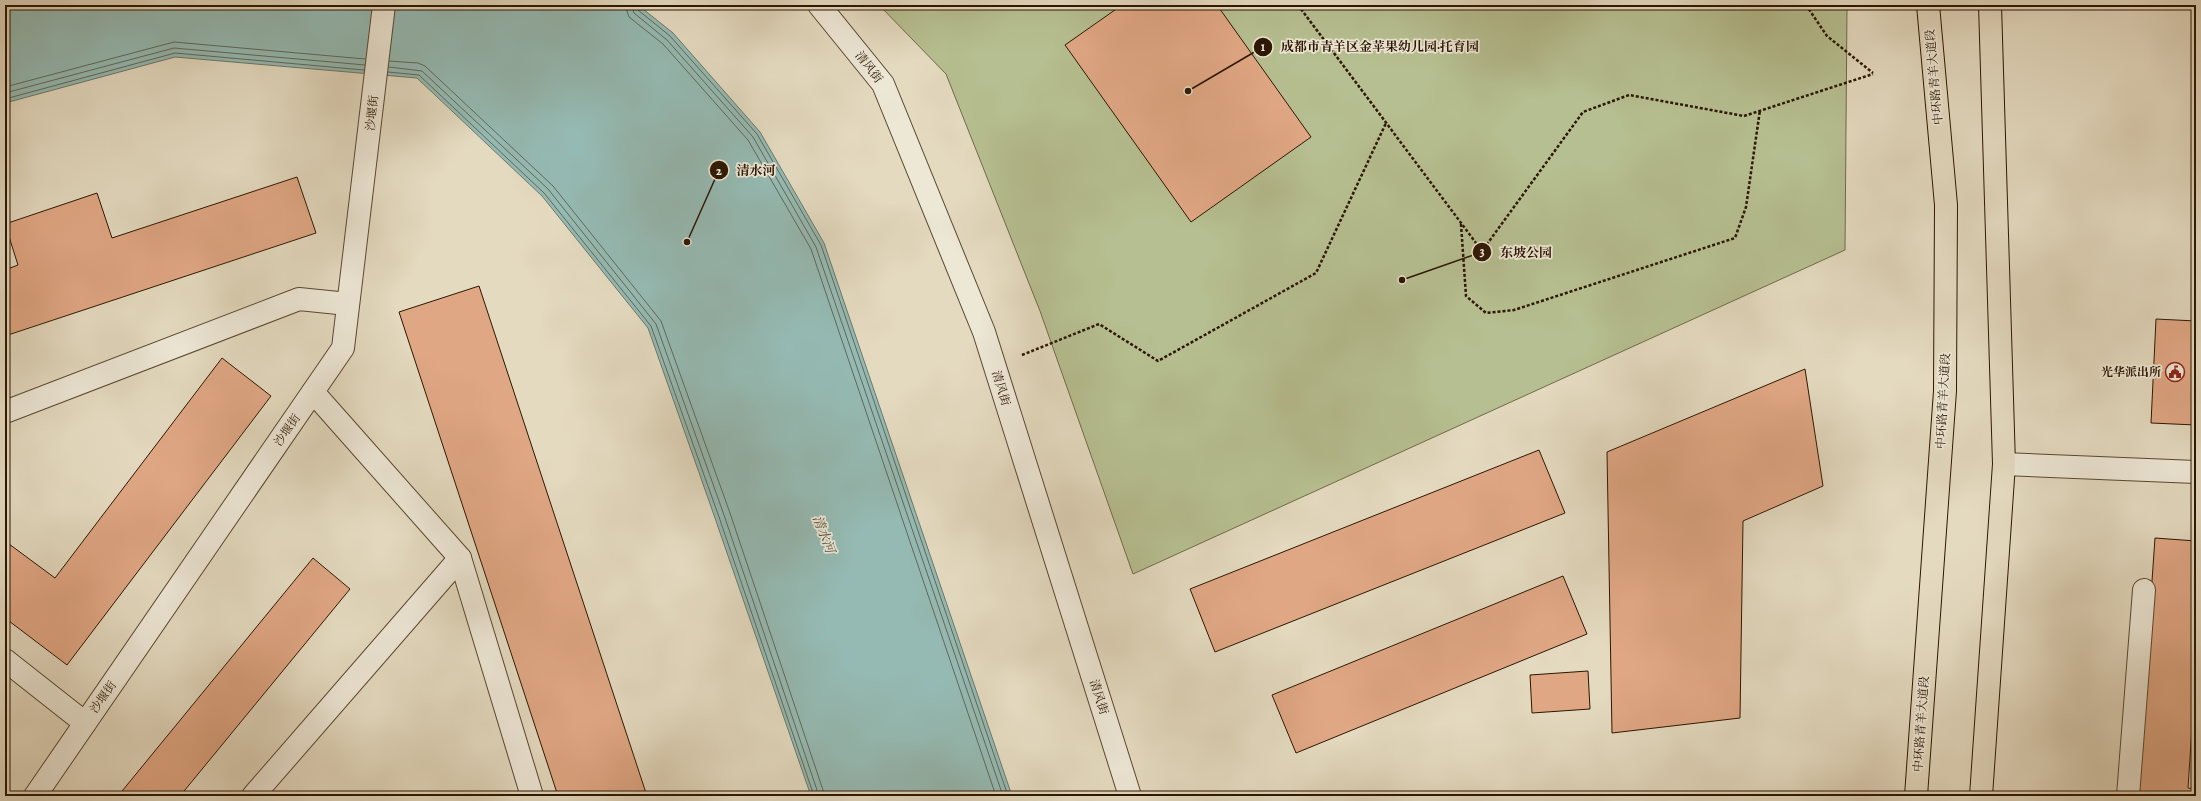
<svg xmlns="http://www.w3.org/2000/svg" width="2201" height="801" font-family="Alegreya,'Noto Serif SC',serif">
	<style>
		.green { fill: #b6bf91; stroke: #716a48 }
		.water { fill: #95bab3; stroke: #6b786b }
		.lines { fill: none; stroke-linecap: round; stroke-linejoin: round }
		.shore { stroke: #60685a; stroke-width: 1 }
		.building { fill: #e0a784; stroke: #2c1600 }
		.minor-casing { stroke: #5a4730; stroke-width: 24 }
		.major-casing { stroke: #2c1600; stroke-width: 24 }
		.path { stroke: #2c1600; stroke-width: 2.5; stroke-dasharray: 3 2; stroke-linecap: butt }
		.minor { stroke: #ede7d6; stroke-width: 22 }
		.major { stroke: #e4dac0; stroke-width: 22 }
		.labels { text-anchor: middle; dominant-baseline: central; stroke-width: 3.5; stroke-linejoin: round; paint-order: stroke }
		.street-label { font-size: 12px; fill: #2c1600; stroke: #ede7d6 }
		.poi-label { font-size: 12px; font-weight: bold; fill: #2c1600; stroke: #ede7d6; text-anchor: end }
		.water-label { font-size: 13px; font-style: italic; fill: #514f3f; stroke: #ede7d6 }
		.leader { fill: none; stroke: #2c1600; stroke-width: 1.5 }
		.callout-dot { fill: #2c1600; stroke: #ede7d6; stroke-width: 1.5 }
		.mark-label { font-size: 12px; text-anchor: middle; font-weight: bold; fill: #fff }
		.callout-label { font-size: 13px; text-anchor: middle; font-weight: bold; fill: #2c1600; stroke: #ede7d6; stroke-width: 3.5; stroke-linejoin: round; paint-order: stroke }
	</style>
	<rect width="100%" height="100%" fill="#e4dac0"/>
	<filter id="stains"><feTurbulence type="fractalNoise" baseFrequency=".005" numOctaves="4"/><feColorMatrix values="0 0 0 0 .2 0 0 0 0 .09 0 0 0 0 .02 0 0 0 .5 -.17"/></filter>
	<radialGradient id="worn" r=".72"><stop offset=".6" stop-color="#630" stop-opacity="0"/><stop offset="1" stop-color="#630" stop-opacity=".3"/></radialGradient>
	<!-- green -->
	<path class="green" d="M879,5H1847L1845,250L1133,574L1040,311L946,74Z"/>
	<!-- water -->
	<path class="water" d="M5,5H638L673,33L760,132L824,243L1012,796H811L715,518L648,328L542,196L417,78L175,57L5,103Z"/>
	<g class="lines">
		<!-- shore -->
		<g class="shore">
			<path d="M625,5L629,17L663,44L748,140L811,249L996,796"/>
			<path d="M631,5L634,13L667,40L753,137L816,247L1003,796"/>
			<path d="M636,5L638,10L670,36L757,134L821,245L1008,796"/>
			<path d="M389,61L418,63L425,66L553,186L661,321L730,513L825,796"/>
			<path d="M389,67L422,71L548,189L656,324L724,515L819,796"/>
			<path d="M388,72L419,75L544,193L651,326L719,517L814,796"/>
			<path d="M5,87L174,42L365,59"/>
			<path d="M5,93L174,48L365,65"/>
			<path d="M5,99L175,53L364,70"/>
		</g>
	</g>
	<!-- building -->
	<g class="building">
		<path d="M1122,5H1217L1311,137L1191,222L1065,45Z"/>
		<path d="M297,177L316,233L5,336V270L18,265L5,224L97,193L112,238Z"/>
		<path d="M479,286L647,796H558L399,312Z"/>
		<path d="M2156,319L2196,321V425L2151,423Z"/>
		<path d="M222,358L271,396L67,665L5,618V541L55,578Z"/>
		<path d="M1805,369L1823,486L1743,521L1740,718L1612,733L1607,452Z"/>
		<path d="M1539,450L1565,513L1215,652L1190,589Z"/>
		<path d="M2155,538L2196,541V667L2188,788L2196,789V796H2137Z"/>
		<path d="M313,558L350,589L180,796H118Z"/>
		<path d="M1563,576L1587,634L1296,753L1272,695Z"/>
		<path d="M1588,671L1590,709L1532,713L1530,675Z"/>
	</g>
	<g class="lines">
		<defs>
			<g id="minor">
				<path d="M819,5L883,84L984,332L1130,796"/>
				<path d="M313,392L460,558L532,796"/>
				<path d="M5,412L299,299L348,304"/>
				<path d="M2004,464L2196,472"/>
				<path d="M5,660L85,723"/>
				<path d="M35,796L343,348L384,5"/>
				<path d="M253,796L460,558"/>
				<path d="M2128,796L2144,590"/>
			</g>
			<g id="major">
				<path d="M1916,796L1945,391L1946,205L1928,5"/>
				<path d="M1981,796L2004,464L1990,5"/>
			</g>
		</defs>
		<!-- minor casing -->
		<use href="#minor" class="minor-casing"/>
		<!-- major casing -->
		<use href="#major" class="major-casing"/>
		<!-- path -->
		<g class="path">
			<path d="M1298,5L1482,251L1583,112L1629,95L1744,116L1873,74"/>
			<path d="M1806,5L1827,36L1873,73"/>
			<path d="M1461,224L1466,296L1486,313L1514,310L1735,238L1746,207L1760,110"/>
			<path d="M1022,355L1099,324L1158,361L1316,273L1386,123"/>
		</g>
		<!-- minor -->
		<use href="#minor" class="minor"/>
		<!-- major -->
		<use href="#major" class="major"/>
	</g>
	<!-- icons -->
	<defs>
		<symbol id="civic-ring" viewBox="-11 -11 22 22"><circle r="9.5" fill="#ede7d6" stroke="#8f2418" stroke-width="1.5"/><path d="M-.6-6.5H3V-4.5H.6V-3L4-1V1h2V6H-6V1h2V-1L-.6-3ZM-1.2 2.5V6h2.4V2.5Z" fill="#8f2418"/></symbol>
	</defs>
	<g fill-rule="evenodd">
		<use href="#civic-ring" x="2164" y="361" width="22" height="22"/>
	</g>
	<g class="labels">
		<!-- street labels -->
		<g class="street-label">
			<text transform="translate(869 67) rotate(52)">清风街</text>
			<text transform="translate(1934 77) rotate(-95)">中环路青羊大道段</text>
			<text transform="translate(372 113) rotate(-84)">沙堰街</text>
			<text transform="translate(1001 388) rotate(73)">清风街</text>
			<text transform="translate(1943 401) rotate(-87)">中环路青羊大道段</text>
			<text transform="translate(287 430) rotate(-55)">沙堰街</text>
			<text transform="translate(103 697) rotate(-55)">沙堰街</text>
			<text transform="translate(1099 697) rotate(72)">清风街</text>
			<text transform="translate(1921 724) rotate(-86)">中环路青羊大道段</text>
		</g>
		<!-- poi labels -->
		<g class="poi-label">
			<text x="2161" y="372">光华派出所</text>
		</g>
		<!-- water labels -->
		<g class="water-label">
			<text transform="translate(824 534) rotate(69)">清水河</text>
		</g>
	</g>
	<!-- callouts -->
	<path class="leader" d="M1188 91L1263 47M687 242L719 170M1402 280L1482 252"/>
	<g class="callout-dot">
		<circle cx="1188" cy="91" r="4"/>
		<circle cx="687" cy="242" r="4"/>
		<circle cx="1402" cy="280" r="4"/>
		<circle cx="1263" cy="47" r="10"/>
		<circle cx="719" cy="170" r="10"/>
		<circle cx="1482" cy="252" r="10"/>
	</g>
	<g class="mark-label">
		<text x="1263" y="51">1</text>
		<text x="719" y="175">2</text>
		<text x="1482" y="256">3</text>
	</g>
	<g class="callout-label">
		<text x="1380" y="51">成都市青羊区金苹果幼儿园·托育园</text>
		<text x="756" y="175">清水河</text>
		<text x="1526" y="257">东坡公园</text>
	</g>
	<!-- margin -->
	<rect width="2201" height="801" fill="none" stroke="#e4dac0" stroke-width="20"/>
	<rect x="6" y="6" width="2189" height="789" fill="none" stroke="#2c1600" stroke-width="2"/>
	<rect x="10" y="10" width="2181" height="781" fill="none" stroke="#2c1600"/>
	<rect width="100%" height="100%" filter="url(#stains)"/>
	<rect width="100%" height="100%" fill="url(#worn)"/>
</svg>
